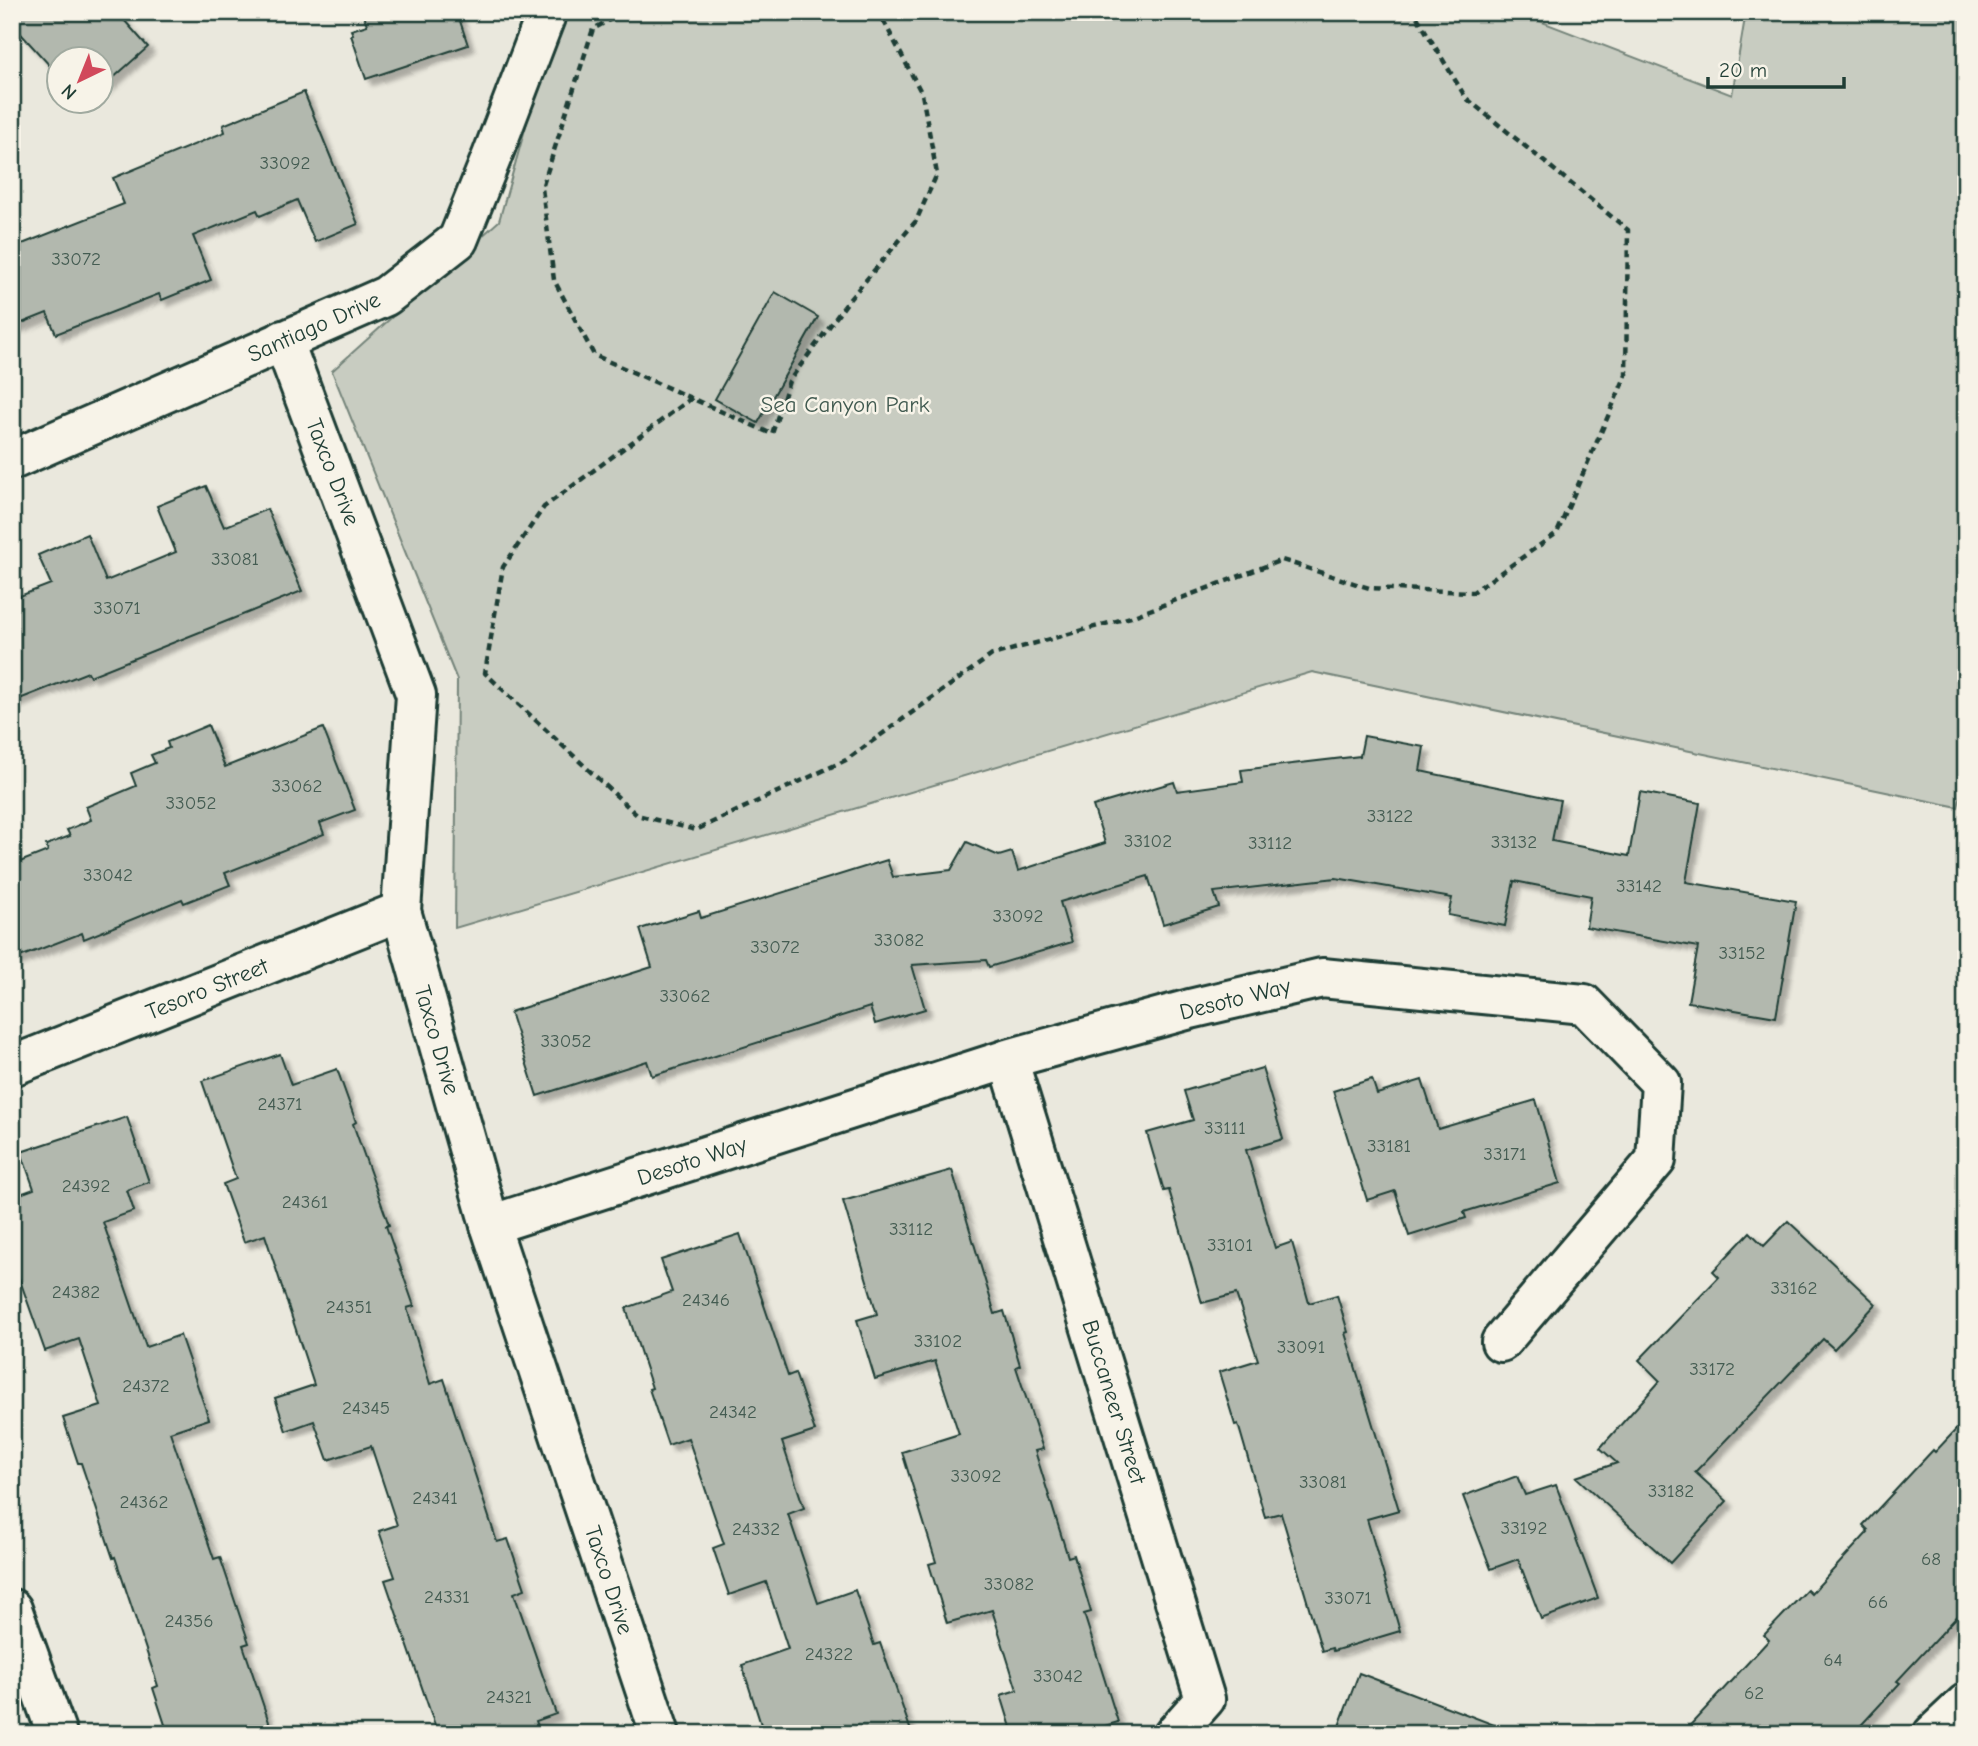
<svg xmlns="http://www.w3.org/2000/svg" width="1978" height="1746" font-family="'Comic Neue',sans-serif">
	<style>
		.green { fill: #c8ccc1; stroke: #74847a; stroke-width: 2 }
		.building { fill: #b2b8ae; stroke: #1f3d34; stroke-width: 2; filter: url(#shadow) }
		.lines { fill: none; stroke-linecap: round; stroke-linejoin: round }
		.minor-casing { stroke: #1f3d34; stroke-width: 44 }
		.path { stroke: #1f3d34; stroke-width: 4.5; stroke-dasharray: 7 5; stroke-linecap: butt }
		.minor { stroke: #f7f3e8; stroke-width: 38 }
		.labels { text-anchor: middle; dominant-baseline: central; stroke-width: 5; stroke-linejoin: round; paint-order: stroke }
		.number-label { font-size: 19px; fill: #445c52 }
		.street-label { font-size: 23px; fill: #1f3d34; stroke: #f7f3e8 }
		.park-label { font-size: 23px; fill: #415a50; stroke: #f7f3e8 }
	</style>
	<defs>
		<filter id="shadow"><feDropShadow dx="6" dy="6" stdDeviation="2" flood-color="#0004"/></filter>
	</defs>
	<rect width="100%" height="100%" fill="#eae8dd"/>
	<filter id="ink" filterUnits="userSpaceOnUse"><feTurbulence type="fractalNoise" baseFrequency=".0143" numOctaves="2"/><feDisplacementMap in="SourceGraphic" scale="14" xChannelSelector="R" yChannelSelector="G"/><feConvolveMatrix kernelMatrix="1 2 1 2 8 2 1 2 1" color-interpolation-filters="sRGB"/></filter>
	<g filter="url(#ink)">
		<!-- green -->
		<path class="green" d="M570,12H1516L1732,95L1746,12H1966V774L1958,807L1312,672L455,928L457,680L332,371L499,221L557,16Z"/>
		<!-- building -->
		<g class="building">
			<path d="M12,12H117L148,47L102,88V60H60V77L12,24Z"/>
			<path d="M363,12H457L468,45L366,79L351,35L353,34L351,30L367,25Z"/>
			<path d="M304,92L358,224L315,242L297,200L260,216L257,210L193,236L211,280L162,300L159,294L56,334L47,313L12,327V248L124,204L113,178L225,132L223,125Z"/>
			<path d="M775,292L818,317L758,423L715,399Z"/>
			<path d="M206,486L224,527L267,509L302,591L90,676L88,672L12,702V599L51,584L38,555L87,534L106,581L176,552L157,506Z"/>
			<path d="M208,725L225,767L323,728L355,810L320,823L324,834L225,873L230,885L184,903L182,899L84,939L82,933L12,960V865L48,851L46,845L70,836L67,830L91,820L86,807L136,786L131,773L155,763L151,755L169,748L167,742Z"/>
			<path d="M1364,736L1424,747L1420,771L1560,800L1552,841L1629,856L1640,792L1700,803L1686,882L1796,901L1776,1017L1688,1002L1698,947L1586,927L1591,896L1514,881L1505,926L1448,915L1452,898L1336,878L1214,892L1219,907L1163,924L1148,876L1060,902L1072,942L989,967L986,960L912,965L925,1009L875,1024L870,1007L652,1076L647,1061L537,1096L510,1012L652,967L640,929L699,911L701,918L887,860L893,877L951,870L967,842L999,856L1012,852L1018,871L1105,843L1093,806L1174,782L1177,791L1243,782L1241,770L1360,756Z"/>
			<path d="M280,1054L291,1085L337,1069L356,1122L353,1124L389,1225L386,1226L414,1306L407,1308L430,1384L444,1379L497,1542L508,1539L525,1589L514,1593L556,1714L536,1721L541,1734H438L385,1580L395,1577L379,1531L397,1525L371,1446L328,1460L314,1421L286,1431L275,1398L314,1385L265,1235L244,1242L223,1184L236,1179L202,1081Z"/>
			<path d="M1262,1068L1283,1139L1246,1150L1275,1248L1292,1242L1309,1303L1337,1295L1348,1332L1345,1333L1399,1510L1367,1519L1400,1631L1333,1651L1332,1648L1322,1651L1281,1513L1265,1517L1238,1424L1235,1425L1219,1372L1258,1360L1236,1294L1202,1303L1169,1190L1164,1191L1147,1133L1193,1120L1184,1091Z"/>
			<path d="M1372,1079L1377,1094L1422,1080L1438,1129L1536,1100L1560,1183L1464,1212L1466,1218L1409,1236L1395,1191L1367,1200L1333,1091Z"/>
			<path d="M127,1117L149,1182L127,1190L134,1211L103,1222L146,1347L180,1335L209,1419L170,1432L214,1559L220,1557L249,1643L243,1645L273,1734H168L153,1688L158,1686L115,1557L113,1558L81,1463H78L63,1418L101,1406L79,1339L45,1351L12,1258V1197L34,1189L21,1152Z"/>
			<path d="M952,1170L995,1314L1004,1311L1020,1365L1016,1367L1043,1449L1035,1451L1068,1557L1074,1555L1091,1612L1084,1614L1118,1722L1078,1734H1013L1001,1695L1017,1690L992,1610L947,1623L929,1564L936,1562L902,1452L959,1434L935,1361L875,1379L857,1320L877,1314L843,1201Z"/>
			<path d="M1788,1221L1876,1304L1834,1349L1823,1339L1695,1472L1727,1501L1670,1563L1576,1477L1617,1463L1600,1448L1660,1381L1639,1360L1719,1277L1713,1271L1750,1232L1764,1246Z"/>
			<path d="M740,1234L788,1376L795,1373L815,1431L782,1442L804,1508L788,1514L818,1603L855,1590L874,1645L880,1643L912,1734H764L742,1665L788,1649L766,1582L729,1595L713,1548L724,1544L688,1438L668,1445L649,1389L652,1388L626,1308L672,1292L661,1260Z"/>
			<path d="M1966,1419V1607L1897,1681L1900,1683L1853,1734H1682L1769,1640L1764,1635L1807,1590L1811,1594L1868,1532L1867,1531L1868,1530L1863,1525L1933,1450L1935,1452Z"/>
			<path d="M1517,1476L1525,1495L1556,1485L1598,1598L1541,1619L1518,1559L1491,1569L1463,1496Z"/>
			<path d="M1359,1673L1510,1731L1509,1734H1336Z"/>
		</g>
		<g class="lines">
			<defs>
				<g id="minor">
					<path d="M283,340L416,695L401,911L490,1225L660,1734"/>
					<path d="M12,460L386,296L458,240L492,156L547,12"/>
					<path d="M1008,1059L1205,1699L1174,1734"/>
					<path d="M12,1066L401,911"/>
					<path d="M490,1225L1008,1059L1190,1009L1322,978L1584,1004L1661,1083L1656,1160L1501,1342"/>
					<path d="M12,1609L57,1734"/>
					<path d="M1933,1734L1966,1703"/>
				</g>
			</defs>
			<!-- minor casing -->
			<use href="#minor" class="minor-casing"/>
			<!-- path -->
			<g class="path">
				<path d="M624,12L593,29L542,188L554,280L594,355L772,434L789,381L849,300L916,221L937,174L922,94L879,12"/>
				<path d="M692,398L544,507L503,567L485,673L637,815L696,830L846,760L992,655L1131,617L1282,560L1369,588L1473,592L1557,533L1626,375L1628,230L1466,98L1414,12"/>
			</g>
			<!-- minor -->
			<use href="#minor" class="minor"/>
		</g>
	</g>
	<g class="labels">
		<!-- number labels -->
		<g class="number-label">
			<text x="285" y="163">33092</text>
			<text x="76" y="259">33072</text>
			<text x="235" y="559">33081</text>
			<text x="117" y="608">33071</text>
			<text x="297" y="786">33062</text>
			<text x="191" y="803">33052</text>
			<text x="1390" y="816">33122</text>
			<text x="1148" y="841">33102</text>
			<text x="1514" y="842">33132</text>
			<text x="1270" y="843">33112</text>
			<text x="108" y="875">33042</text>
			<text x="1639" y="886">33142</text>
			<text x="1018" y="916">33092</text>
			<text x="899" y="940">33082</text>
			<text x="775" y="947">33072</text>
			<text x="1742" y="953">33152</text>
			<text x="685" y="996">33062</text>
			<text x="566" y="1041">33052</text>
			<text x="280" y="1104">24371</text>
			<text x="1225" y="1128">33111</text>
			<text x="1389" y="1146">33181</text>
			<text x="1505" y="1154">33171</text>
			<text x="86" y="1186">24392</text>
			<text x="305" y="1202">24361</text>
			<text x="911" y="1229">33112</text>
			<text x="1230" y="1245">33101</text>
			<text x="1794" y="1288">33162</text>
			<text x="76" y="1292">24382</text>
			<text x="706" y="1300">24346</text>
			<text x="349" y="1307">24351</text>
			<text x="938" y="1341">33102</text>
			<text x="1301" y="1347">33091</text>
			<text x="1712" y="1369">33172</text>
			<text x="146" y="1386">24372</text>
			<text x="366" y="1408">24345</text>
			<text x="733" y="1412">24342</text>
			<text x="976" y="1476">33092</text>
			<text x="1323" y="1482">33081</text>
			<text x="1671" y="1491">33182</text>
			<text x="435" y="1498">24341</text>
			<text x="144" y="1502">24362</text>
			<text x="1524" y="1528">33192</text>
			<text x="756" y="1529">24332</text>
			<text x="1931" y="1559">68</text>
			<text x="1009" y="1584">33082</text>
			<text x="447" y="1597">24331</text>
			<text x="1348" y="1598">33071</text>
			<text x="1878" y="1602">66</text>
			<text x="189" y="1621">24356</text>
			<text x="829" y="1654">24322</text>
			<text x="1833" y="1660">64</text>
			<text x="1058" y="1676">33042</text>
			<text x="1754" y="1693">62</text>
			<text x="509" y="1697">24321</text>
		</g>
		<!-- street labels -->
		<g class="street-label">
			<text transform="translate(314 327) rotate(-24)">Santiago Drive</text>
			<text transform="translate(333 472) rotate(69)">Taxco Drive</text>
			<text transform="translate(207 989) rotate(-22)">Tesoro Street</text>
			<text transform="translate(1235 999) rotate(-14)">Desoto Way</text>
			<text transform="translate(437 1040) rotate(74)">Taxco Drive</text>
			<text transform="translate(692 1161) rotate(-18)">Desoto Way</text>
			<text transform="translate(1114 1402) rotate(73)">Buccaneer Street</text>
			<text transform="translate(609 1580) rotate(72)">Taxco Drive</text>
		</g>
		<!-- park labels -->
		<g class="park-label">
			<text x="845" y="404">Sea Canyon Park</text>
		</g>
	</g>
	<!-- margin -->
	<rect width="1978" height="1746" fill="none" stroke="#f7f3e8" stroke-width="42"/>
	<rect x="21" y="21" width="1936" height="1704" fill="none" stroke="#1f3d34" stroke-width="2.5" filter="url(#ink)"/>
	<!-- north arrow -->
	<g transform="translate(80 80) rotate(223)"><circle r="33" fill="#f7f3e8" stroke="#a1aaa0" stroke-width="2"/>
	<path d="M0-5L12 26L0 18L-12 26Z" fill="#d1495b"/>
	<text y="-10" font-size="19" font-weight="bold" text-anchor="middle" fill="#1f3d34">N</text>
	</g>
	<!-- scale -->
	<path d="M1708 77v10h136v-10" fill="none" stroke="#1f3d34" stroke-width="3.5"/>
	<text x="1719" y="77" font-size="21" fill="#1f3d34" stroke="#f7f3e8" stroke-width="5" paint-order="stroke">20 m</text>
</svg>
